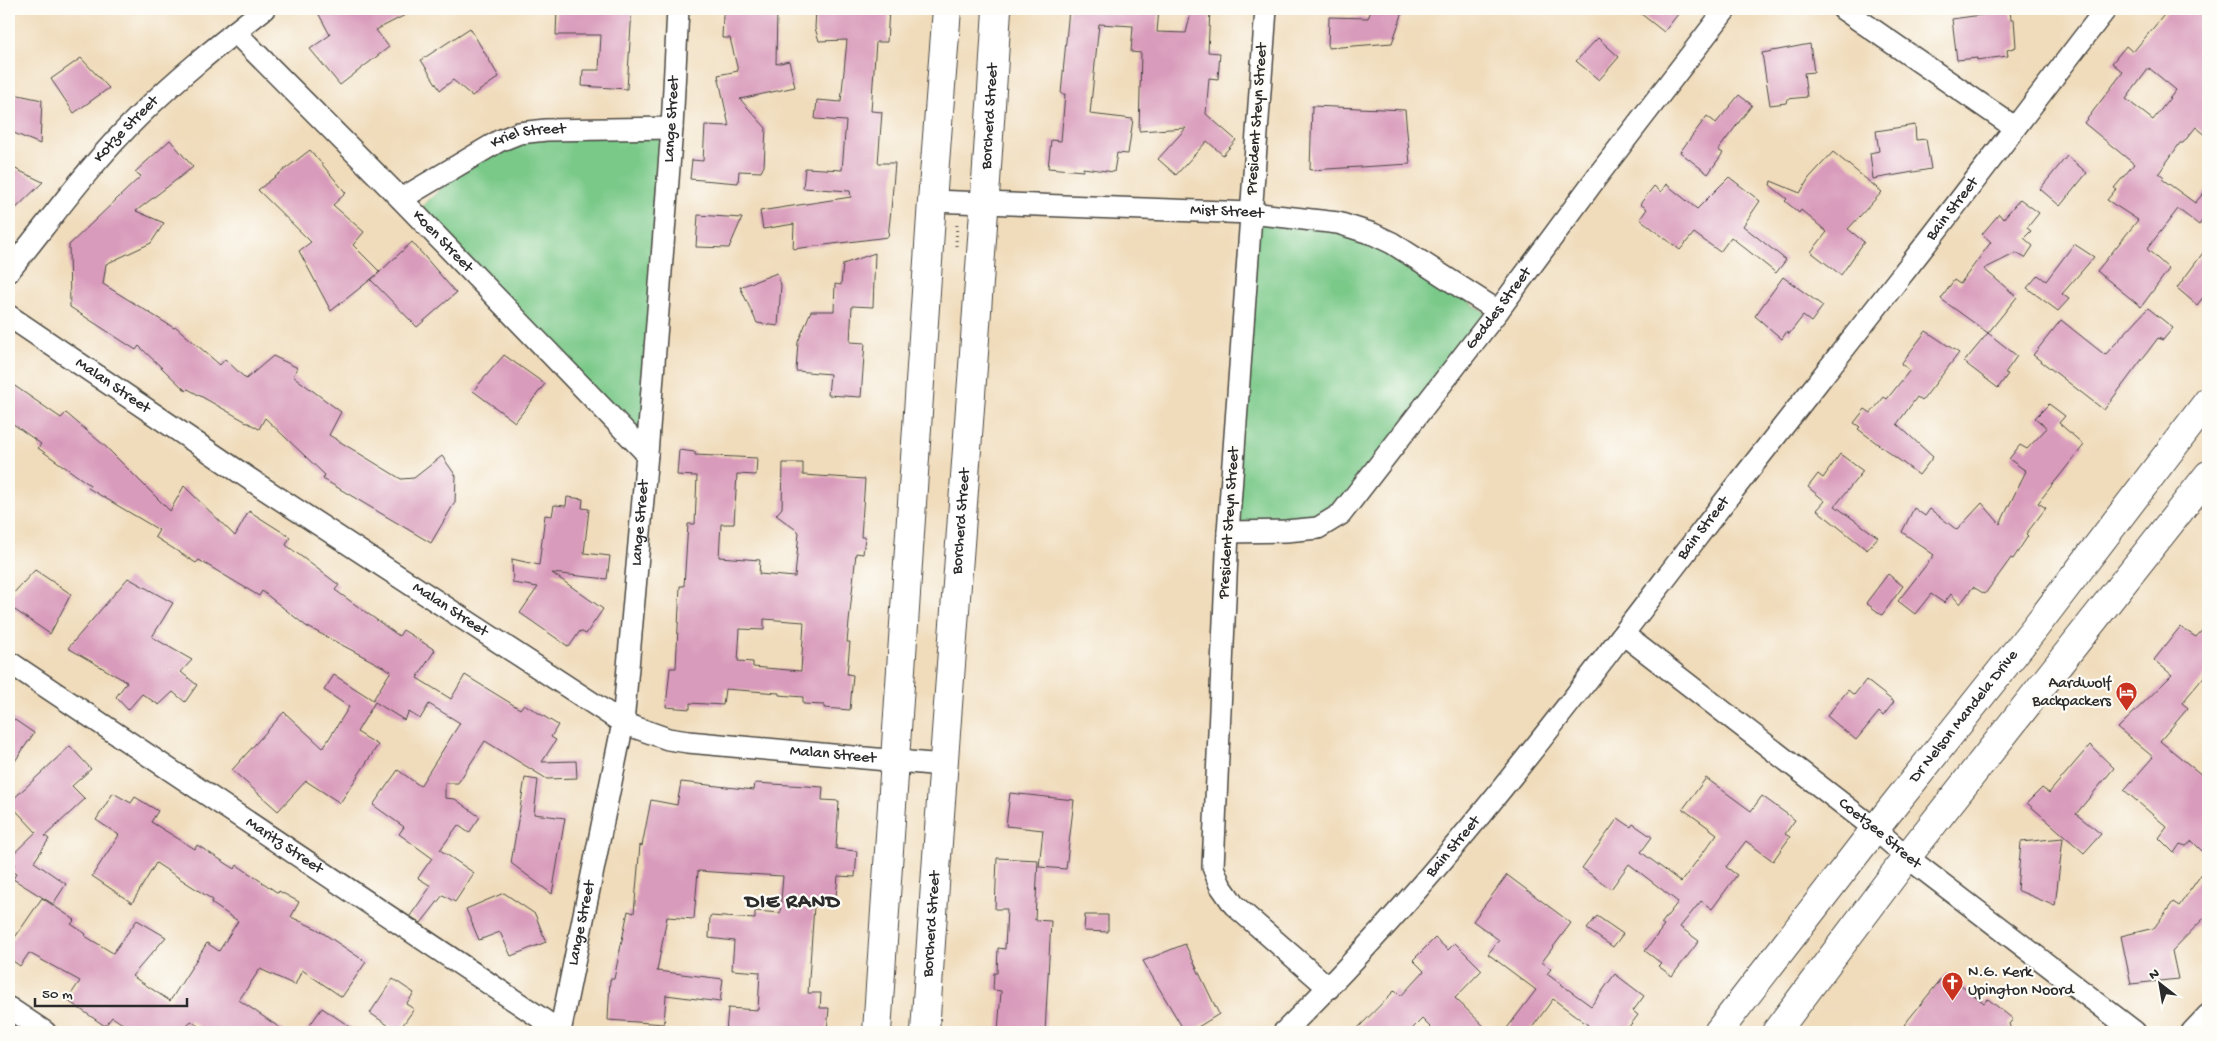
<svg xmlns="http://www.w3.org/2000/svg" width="2217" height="1041" font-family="'Gochi Hand',sans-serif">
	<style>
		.green { fill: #7ac989; stroke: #527a5a }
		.building { fill: #d99bbb; fill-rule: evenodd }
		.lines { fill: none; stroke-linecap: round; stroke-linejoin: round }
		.minor-casing { stroke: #494641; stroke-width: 24 }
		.tertiary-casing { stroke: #494641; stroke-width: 30 }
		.trunk-casing { stroke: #494641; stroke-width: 30 }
		.path { stroke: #494641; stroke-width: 3; stroke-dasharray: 1 4; stroke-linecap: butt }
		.minor { stroke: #fff; stroke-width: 21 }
		.tertiary { stroke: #fff; stroke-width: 28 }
		.trunk { stroke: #fff; stroke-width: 28 }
		.labels { text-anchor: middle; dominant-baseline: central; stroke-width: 4.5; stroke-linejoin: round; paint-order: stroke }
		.street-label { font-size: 16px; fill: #2b2b2b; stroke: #fdfcf7 }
		.poi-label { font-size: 16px; fill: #2b2b2b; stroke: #fdfcf7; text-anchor: end }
		.district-label { font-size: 21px; font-weight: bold; letter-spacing: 1px; fill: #2b2b2b; stroke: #fdfcf7 }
	</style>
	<rect width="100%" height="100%" fill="#fdfcf7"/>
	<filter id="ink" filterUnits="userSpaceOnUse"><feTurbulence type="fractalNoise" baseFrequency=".02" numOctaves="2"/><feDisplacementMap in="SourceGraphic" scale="10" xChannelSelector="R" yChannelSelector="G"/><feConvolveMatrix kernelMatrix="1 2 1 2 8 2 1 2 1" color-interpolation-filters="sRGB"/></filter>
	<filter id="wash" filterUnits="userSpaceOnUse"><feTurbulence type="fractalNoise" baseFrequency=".0096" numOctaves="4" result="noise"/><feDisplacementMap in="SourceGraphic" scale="20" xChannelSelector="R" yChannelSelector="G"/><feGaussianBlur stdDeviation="1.12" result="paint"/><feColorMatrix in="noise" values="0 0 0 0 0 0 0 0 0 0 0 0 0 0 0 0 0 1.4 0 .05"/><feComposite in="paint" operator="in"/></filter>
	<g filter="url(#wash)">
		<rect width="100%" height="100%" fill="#f0dcbb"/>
		<!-- green -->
		<g class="green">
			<path d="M664,133L644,448L413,215L490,142Z"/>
			<path d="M1254,221L1335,226L1379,241L1493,318L1327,529L1232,525Z"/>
		</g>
		<g id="blocks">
			<!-- building -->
			<g class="building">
				<path d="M316,9H417L376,30L389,47L340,85L310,49L330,35Z"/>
				<path d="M557,9H632L627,89L582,86L583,70H599L601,35H556Z"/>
				<path d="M726,9H777L776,64L789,61L795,87L740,99L766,128L764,166L761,172L739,171L738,183L690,179L692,160L703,161L705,125L729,126L718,75L738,71L730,38H722L723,15Z"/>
				<path d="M816,9H889L887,42H876L871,111L882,112L878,163H895L891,210L888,237L793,249L794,224L763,229L760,211L851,197L850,191L803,188L805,168L842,170L846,121L815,119L817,100L841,102L847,40L819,41L815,28Z"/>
				<path d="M1069,9H1159L1157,32L1186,33L1192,9H1210L1208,52L1220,53L1218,79L1209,78L1206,114L1236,140L1223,155L1207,141L1176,175L1158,159L1186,128L1139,131L1141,53L1131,52L1133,26L1099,24L1090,114L1133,119L1128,154L1117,153L1114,172L1083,168V171L1048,168L1051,140L1061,141L1065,94H1061Z"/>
				<path d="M1372,9H1404L1392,43L1328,48L1329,17L1368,18Z"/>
				<path d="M1635,9H1682L1664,32Z"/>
				<path d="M2169,9H2208V137L2196,127L2183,143H2180L2159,173L2164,177L2162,179L2195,203L2208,188V213L2199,225L2178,209L2147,249L2169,269L2141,307L2097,271L2138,220L2107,200L2116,189L2114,188L2134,164L2084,123L2123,72L2112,63L2126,46L2133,52ZM2149,68L2176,90L2153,120L2126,99Z"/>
				<path d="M2010,11L2011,19H2014L2016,47L2007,50L2008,56L1977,60V58L1957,60L1952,19Z"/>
				<path d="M470,28L499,77L472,96L453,80L440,90L421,60Z"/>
				<path d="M1598,38L1619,57L1599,80L1576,61Z"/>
				<path d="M1810,44L1814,72L1804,73L1807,97L1787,99L1786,103L1770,105L1762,53Z"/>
				<path d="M81,58L109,88L74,113L51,79Z"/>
				<path d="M9,93L42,100L40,144L9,131Z"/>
				<path d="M1739,95L1752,105L1718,150L1723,153L1708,174L1680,152L1707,116L1716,123Z"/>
				<path d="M1312,106L1405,110L1410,164L1310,170Z"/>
				<path d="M1915,125L1916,140L1926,139L1931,169L1873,179L1870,153L1879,151L1876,131Z"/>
				<path d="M170,140L193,167L136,211L164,223L151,243L106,264L103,284L174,328L176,327L220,365L225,359L246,379L273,356L298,368L293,376L341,412L329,435L401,479L414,478L442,456L456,476L455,502L431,543L323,479L325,475L265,418L259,429L188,389L186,391L139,346L136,350L70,307L69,245L141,176L135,172Z"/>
				<path d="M310,150L346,193L333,205L364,232L353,245L380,272L331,311L299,251L311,242L258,190Z"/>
				<path d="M1833,152L1882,192L1848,229L1864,242L1841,275L1811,252L1827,232L1801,210L1799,213L1785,201L1787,199L1770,185L1771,181L1800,193L1809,178Z"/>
				<path d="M2067,156L2087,173L2060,206L2040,189Z"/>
				<path d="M9,166L43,182L9,215Z"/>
				<path d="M1729,177L1760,201L1743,226L1786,260L1776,273L1731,237L1720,252L1694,233L1680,250L1640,219L1647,209L1640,204L1654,186L1661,192L1666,184L1697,209Z"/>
				<path d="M2020,199L2039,213L2027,228L2031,231L2024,238L2033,246L2025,258L2016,253L1984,269L2017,297L1988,333L1941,299L1954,280L1960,284L1991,242L1982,234L1999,214L2003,219Z"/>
				<path d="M698,215L742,218L729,248L696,247Z"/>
				<path d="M412,242L456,293L417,327L371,280Z"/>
				<path d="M2074,244L2094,257L2062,294L2069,299L2058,311L2027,288L2038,275L2046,281Z"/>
				<path d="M2208,246V291L2197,305L2177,288Z"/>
				<path d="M875,253L873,307L852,306L850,342L865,343L861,397L828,395L830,374L796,371L798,342L811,311H834L835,284L841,285L843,264Z"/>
				<path d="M777,273L781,285L778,326L757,323L740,287Z"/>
				<path d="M1783,277L1823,306L1811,322L1803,316L1789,334L1787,331L1782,339L1755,316Z"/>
				<path d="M2148,308L2173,328L2163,340L2158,338L2104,410L2033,355L2061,320L2105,355Z"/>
				<path d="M1926,331L1959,353L1922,401L1917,397L1897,424L1933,457L1919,475L1858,429L1860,427L1854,423L1865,409L1871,413L1884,397L1887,399L1910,370L1901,364Z"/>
				<path d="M1988,333L2017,356L2005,373L2008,374L1998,388L1964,362Z"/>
				<path d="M504,355L545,384L515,422L473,391Z"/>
				<path d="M9,382L61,418L66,413L106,447L170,511L184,486L235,536L249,511L290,537L286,545L339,585L335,590L399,636L403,630L435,650L417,678L451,699L465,675L520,709L524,704L558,725L551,737L556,740L542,762L576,761L577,778L547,779L485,741L458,783H445V798L455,799L480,817L469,833L458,825L440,850L474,873L455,902L443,895L421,923L410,916L431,886L418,878L432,858L399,834L404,827L373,805L398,770L420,786L460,723L429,704L420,719L409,712L404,720L375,702L357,732L378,745L340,803L306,781L278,811L232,770L284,712L323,748L349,707L324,690L334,675L373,700L391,671L306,626L262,591L259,596L199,560L196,563L155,537L159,530L88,488L90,485L38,448L41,444L9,421Z"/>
				<path d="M2049,404L2065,416L2059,423L2084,445L2038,503L2046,508L2026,534L2028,536L2013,559L2011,558L1985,594L1973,587L1960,604L1951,594L1944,603L1931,594L1915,614L1898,601L1934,555L1902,532L1914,508L1925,516L1930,509L1957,530L1982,503L2000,524L2026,471L2009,459L2020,445L2027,449L2047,428L2035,418Z"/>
				<path d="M679,450L695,452V455L757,458L756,475L737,474L734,524H721L719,557L760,560L759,574L795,577L799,532L776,515L782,508L783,463H803V475L865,479L861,537H865L863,554L856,553L847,642H850L847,674L853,675L850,710L824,708V705L803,704V697L779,695V693L725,689L723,705L690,703V709L666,707L670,668H676L680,586H684L688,524H695L697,476L677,475ZM764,619L804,622L801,671L753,667V662L738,661L740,629L764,630Z"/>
				<path d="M1840,454L1863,471L1835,506L1878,537L1867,550L1817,510L1825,501L1808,487L1818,474L1823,478Z"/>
				<path d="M567,497L583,499L582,508L589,509L584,553L610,556L607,579L552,573L603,609L586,634L580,631L569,647L520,613L538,587L513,583L512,559L539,565L545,515L552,516L554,505L566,506Z"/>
				<path d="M35,570L71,594L50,634L9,606V598Z"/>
				<path d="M1888,574L1903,586L1882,615L1866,603Z"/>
				<path d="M128,578L173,603L152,637L192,660L181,672L197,685L185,702L173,692L159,705L142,694L128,710L116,697L127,682L68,648Z"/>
				<path d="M2208,624V672L2182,703L2188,708L2160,741L2208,780V857L2192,841L2186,846L2180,844L2174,853L2159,838L2167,827L2124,790L2153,757L2118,728L2172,675L2154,660L2180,627L2196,637Z"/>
				<path d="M1866,680L1894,702L1883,716L1879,712L1856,740L1827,716L1848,690L1854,695Z"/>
				<path d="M9,716L34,733L9,770Z"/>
				<path d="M2090,745L2114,768L2076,814L2101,834L2084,853L2027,803L2042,788L2049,793Z"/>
				<path d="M70,746L91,769L72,786L85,799L45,836L49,839L34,862L66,884L53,904L13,879L16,874L11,871L15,863L9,858L36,832L9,803Z"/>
				<path d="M525,778L538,780L534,814L565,818L552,894L511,863Z"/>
				<path d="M1706,778L1751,811L1762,796L1795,820L1785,834L1790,837L1773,861L1746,841L1726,867L1737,875L1712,909L1701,901L1680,927L1699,941L1672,976L1658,966L1661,963L1645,951L1664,926L1661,924L1678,902L1629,864L1611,889L1582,868L1618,818L1631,827L1633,824L1652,837L1641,852L1681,882L1717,834L1683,809Z"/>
				<path d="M681,782L754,790L755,783L823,787L822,800L839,801L836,849L857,851L855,877L838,876L835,907L814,906L808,993H821L820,1008H829L827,1032H726L728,1008L758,1010L760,972L732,970L734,941L709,938L710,916L755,919V911L780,913L783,876L728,873L698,871L694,919L667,917L657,971L723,979L720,1002L666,995L664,1024L608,1020L610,979H614L628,911L634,913L640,845L642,846L651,800L677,805Z"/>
				<path d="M113,793L131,803L135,797L158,811L151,822L195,849L197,845L235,869L237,865L278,893L279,891L299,902L291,917L317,929L366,962L342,997L302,970L295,985L260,969L239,1000L286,1032H207L191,1021L183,1032H135L112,1017L105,1026L67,1000L80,981L29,953L20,966L9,958V946L42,898L75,920L71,924L86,934L85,936L113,953L137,920L166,937L132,976L170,1001L207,943L219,951L238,921L211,903L213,900L156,863L132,903L92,876L119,835L96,820Z"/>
				<path d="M1010,793L1074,800L1066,869L1039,867L1043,830L1006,826Z"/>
				<path d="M2063,838L2055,906L2017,890L2021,842Z"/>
				<path d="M997,858L1038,860L1035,920L1051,921L1045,1032H998L1001,991L993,990L994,973H997L998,948L1005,949L1007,909H995Z"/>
				<path d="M2208,865V914L2172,951L2178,979L2131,984L2121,936L2154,928L2173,902L2179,906Z"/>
				<path d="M1507,875L1571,923L1542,962L1551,969L1547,974L1591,1006L1615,974L1644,996L1633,1011L1638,1015L1625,1032H1582L1588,1025L1553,999L1529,1032H1504L1536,990L1488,954L1499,940L1473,921Z"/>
				<path d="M504,893L535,914L546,942L511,956L500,932L479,940L466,909Z"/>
				<path d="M1085,915H1108V932L1084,931Z"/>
				<path d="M1597,916L1623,934L1613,947L1587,929Z"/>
				<path d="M1435,938L1448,950L1455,943L1482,970L1455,998L1490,1032H1435L1422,1019L1409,1032H1354L1395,990L1401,996L1424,971L1413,960Z"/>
				<path d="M1185,944L1219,1014L1190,1032H1185L1143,961Z"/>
				<path d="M1946,973L1984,1003L1988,999L2013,1019L2009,1024L2012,1032H1914L1904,1025Z"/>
				<path d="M393,979L414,993L406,1004L414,1009L398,1032L370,1013Z"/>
				<path d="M322,1008L358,1032H305Z"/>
			</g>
		</g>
	</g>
	<g filter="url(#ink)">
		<use href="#blocks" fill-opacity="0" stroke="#494641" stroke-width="1"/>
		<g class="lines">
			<defs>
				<g id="minor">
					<path d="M1266,9L1228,532L1213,867L1220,885L1234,905L1329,988"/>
					<path d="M1843,9L2014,127"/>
					<path id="s1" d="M235,32L401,199L647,454"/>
					<path id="s2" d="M401,199L499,141L519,133L546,130L672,128"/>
					<path id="s3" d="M932,201L1251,213L1338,223L1373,234L1392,243L1498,311"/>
					<path id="s4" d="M9,271C51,219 91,163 139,116C178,77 221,43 264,9"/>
					<path id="s5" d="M9,316L263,488L623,723L668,739L688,742L942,765"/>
					<path id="s6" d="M1228,532L1286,531L1318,528L1341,514L1498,311L1599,174L1726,9"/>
					<path id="s7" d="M1623,634L1875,829L1907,857L2135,1032"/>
					<path id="s8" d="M9,662L560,1031"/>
					<path d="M9,1008L45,1032"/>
					<path id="s9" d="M560,1032L623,723L647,454L672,128L678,9"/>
					<path id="s10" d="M1284,1032C1438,881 1567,707 1698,536C1764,450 1831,366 1897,281C1968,191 2036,99 2106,9"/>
					<path d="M2192,1032L2208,1015"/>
				</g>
				<g id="tertiary">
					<path id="s11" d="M1718,1032L1875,829L2034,629L2208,401"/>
					<path d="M1776,1032L1907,857L2208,475"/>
				</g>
				<g id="trunk">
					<path d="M877,1032L932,201L947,9"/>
					<path id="s12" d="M925,1032C947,691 977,350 997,9"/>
				</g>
			</defs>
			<!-- minor casing -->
			<use href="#minor" class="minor-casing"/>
			<!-- tertiary casing -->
			<use href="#tertiary" class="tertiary-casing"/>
			<!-- trunk casing -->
			<use href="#trunk" class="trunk-casing"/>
			<!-- path -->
			<path class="path" d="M956,246L957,222"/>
			<!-- minor -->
			<use href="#minor" class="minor"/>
			<!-- tertiary -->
			<use href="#tertiary" class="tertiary"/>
			<!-- trunk -->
			<use href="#trunk" class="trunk"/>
		</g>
	</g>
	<!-- icons -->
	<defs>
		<symbol id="hotel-pin" viewBox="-11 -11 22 30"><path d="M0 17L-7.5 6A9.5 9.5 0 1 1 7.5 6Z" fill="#c8321e" stroke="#fdfcf7"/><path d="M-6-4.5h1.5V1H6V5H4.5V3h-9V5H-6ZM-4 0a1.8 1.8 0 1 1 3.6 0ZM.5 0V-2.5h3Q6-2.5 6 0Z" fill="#fff"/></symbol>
		<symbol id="church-pin" viewBox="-11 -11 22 30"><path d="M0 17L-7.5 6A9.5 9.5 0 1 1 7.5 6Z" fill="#c8321e" stroke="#fdfcf7"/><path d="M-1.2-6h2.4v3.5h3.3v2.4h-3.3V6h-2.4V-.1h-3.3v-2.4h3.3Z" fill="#fff"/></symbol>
	</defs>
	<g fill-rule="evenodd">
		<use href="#hotel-pin" x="2114" y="680" width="25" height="34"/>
		<use href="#church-pin" x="1940" y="970" width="25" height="34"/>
	</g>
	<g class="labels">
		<!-- street labels -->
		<g class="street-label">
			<text stroke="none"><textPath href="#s12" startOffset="918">Borcherd Street</textPath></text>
			<text transform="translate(1258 119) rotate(-86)">President Steyn Street</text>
			<text stroke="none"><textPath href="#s9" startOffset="921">Lange Street</textPath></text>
			<text stroke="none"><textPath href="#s4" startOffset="184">Kotze Street</textPath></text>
			<text stroke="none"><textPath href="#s2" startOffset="144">Kriel Street</textPath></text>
			<text stroke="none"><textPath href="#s10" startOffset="1061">Bain Street</textPath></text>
			<text stroke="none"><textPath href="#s3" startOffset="295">Mist Street</textPath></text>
			<text stroke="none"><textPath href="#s1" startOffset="295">Koen Street</textPath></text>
			<text stroke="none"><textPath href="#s6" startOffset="376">Geddes Street</textPath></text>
			<text stroke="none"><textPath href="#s5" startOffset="125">Malan Street</textPath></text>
			<text stroke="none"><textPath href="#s12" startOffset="512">Borcherd Street</textPath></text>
			<text stroke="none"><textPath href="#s9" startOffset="516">Lange Street</textPath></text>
			<text transform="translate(1230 523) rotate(-86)">President Steyn Street</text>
			<text stroke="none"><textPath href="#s10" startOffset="656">Bain Street</textPath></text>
			<text stroke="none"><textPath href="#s5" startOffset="530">Malan Street</textPath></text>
			<text stroke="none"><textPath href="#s11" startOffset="400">Dr Nelson Mandela Drive</textPath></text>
			<text stroke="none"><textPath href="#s5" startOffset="950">Malan Street</textPath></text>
			<text stroke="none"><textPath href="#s7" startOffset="325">Coetzee Street</textPath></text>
			<text stroke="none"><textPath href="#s10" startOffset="251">Bain Street</textPath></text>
			<text stroke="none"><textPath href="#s8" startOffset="331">Maritz Street</textPath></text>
			<text stroke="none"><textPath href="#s9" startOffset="111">Lange Street</textPath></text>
			<text stroke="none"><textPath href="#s12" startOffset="108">Borcherd Street</textPath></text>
		</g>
		<!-- poi labels -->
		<g class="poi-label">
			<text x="2111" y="684">Aardwolf<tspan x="2111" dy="18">Backpackers</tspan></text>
			<text x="1968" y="973" text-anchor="start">N.G. Kerk<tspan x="1968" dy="18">Upington Noord</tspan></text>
		</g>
		<!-- district labels -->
		<g class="district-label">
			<text x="793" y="903">DIE RAND</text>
		</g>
	</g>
	<!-- margin -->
	<rect width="2217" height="1041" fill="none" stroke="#fdfcf7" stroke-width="30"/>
	<!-- north arrow -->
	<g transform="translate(2160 984) rotate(329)" stroke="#fdfcf7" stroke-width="4" paint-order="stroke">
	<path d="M0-4L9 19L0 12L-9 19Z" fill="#2b2b2b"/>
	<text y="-8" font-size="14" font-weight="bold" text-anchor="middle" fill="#2b2b2b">N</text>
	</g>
	<!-- scale -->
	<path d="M35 998v8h152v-8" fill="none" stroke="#2b2b2b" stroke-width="2.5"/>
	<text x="42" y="998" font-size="15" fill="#2b2b2b" stroke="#fdfcf7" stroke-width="4" paint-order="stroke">50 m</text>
</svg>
